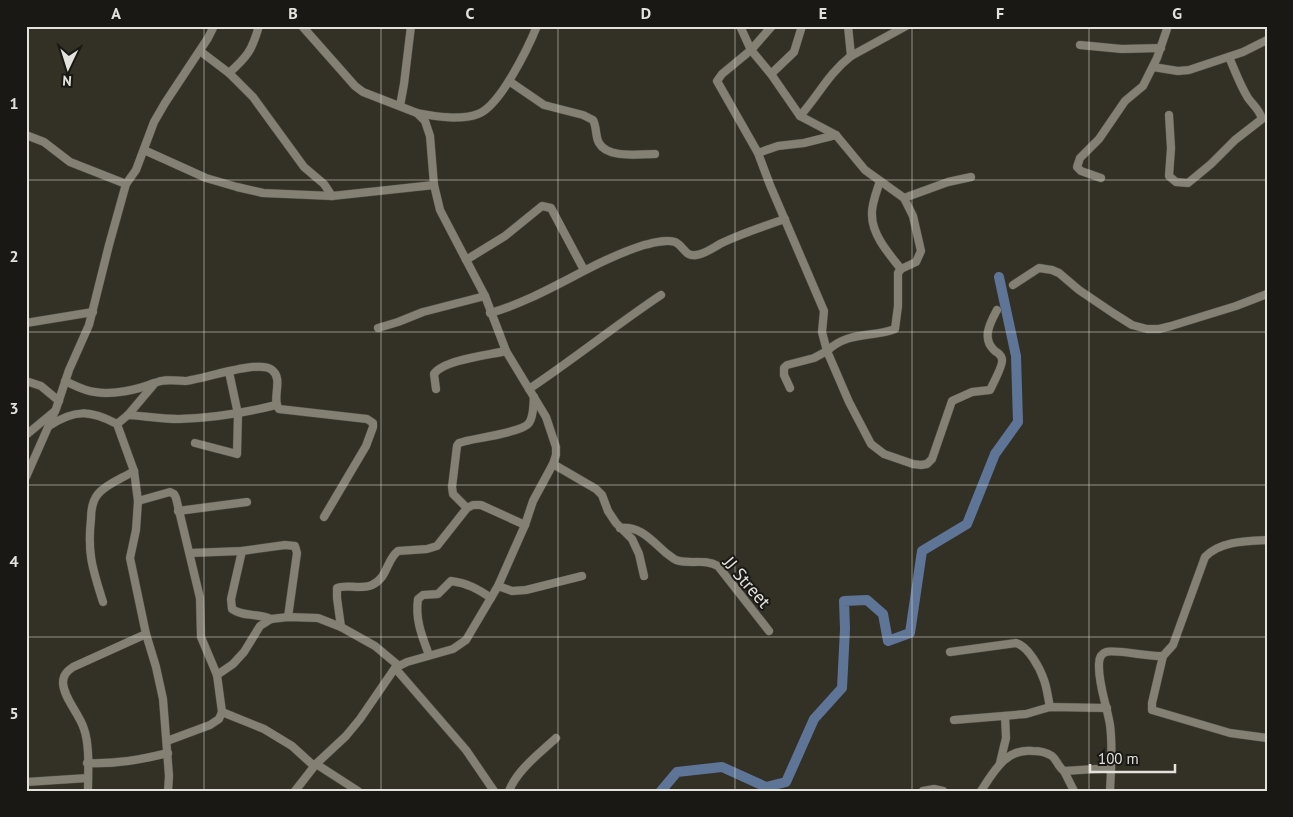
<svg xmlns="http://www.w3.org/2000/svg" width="1293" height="817" font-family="'PT Sans',sans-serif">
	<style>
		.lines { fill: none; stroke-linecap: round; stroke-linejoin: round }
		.river { stroke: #5e7598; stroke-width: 10 }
		.minor-casing { stroke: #4f4d44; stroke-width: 9 }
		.minor { stroke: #848074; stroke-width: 8 }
		.grid { fill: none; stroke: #e4e2dc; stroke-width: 1; stroke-opacity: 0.55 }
		.labels { text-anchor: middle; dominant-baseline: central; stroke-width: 4; stroke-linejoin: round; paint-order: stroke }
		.street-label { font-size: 18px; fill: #e4e2dc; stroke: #1a1814 }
		.neatline { fill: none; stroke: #e4e2dc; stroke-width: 2 }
		.grid-label { font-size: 16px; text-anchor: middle; font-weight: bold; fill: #e4e2dc }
	</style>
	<rect width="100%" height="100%" fill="#333026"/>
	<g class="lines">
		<!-- river -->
		<path class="river" d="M661,791L677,772L722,767L766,787L786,782L814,719L842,688L845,629L844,601L867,600L883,614L888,641L910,633L922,551L967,524L995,454L1018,422L1016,356L999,277"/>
		<defs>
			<g id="minor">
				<path d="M740,26L751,50L771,74L800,116L836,135L865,170L904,198L913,216L921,251L916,262L901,269L898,273V306L895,329C871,338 848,331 827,351L849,402L871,444L884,454L913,464L921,465L927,464L932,459L952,401L972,392L990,390C993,384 1003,365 1002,360C1002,355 998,353 995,351C981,339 990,323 997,310"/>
				<path d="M772,26L751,50L722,74L717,81L758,153L770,185L824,311L822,332L827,351L814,358L787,365L784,368V375L790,388"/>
				<path d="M848,26L851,56"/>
				<path d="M1080,45L1122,49L1161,48"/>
				<path d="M200,51L229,73L253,97L304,167L324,184L332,196"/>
				<path d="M1153,67L1178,71L1189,70L1243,52L1267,40"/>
				<path d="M229,73C248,56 252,50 259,26"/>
				<path d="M771,74L794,52L802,26"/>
				<path d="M509,81L544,105L583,115L593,120C597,127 595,136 599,143C608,159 640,154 655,154"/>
				<path d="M400,106L404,84L411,26"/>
				<path d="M417,113C434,116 460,121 478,114C500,106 528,48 537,26"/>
				<path d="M1169,115L1171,148L1169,176L1176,182L1188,183L1211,164L1235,140L1262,119C1260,110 1253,105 1248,98C1240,85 1235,71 1229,57"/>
				<path d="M800,116C818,96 829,73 851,56L906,26"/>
				<path d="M26,135L44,142L70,162L126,184"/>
				<path d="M144,150L206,178L237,187L263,193L332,196L434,185"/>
				<path d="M758,153L778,146L804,143L836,135"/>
				<path d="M1101,178L1081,171L1077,167L1080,158L1099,139L1125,101L1143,86L1157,58L1168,26"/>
				<path d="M880,181C877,191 871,205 872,215C872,235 889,254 901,269"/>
				<path d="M904,198L948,182L971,177"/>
				<path d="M466,260L505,236L542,206L551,208L584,270"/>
				<path d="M1013,285L1039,268L1052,270L1059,273L1079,290L1113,313L1132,325L1147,329H1159L1171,326L1236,306L1267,294"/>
				<path d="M490,313C544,298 590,262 644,245C653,243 666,239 675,242C684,246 685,257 696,255C706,254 715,246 724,242C743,233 764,226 785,219"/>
				<path d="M26,323L93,312"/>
				<path d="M378,328L398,322L423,312L485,296"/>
				<path d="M26,381L41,386L59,401"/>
				<path d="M65,381C74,385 84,391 95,392C113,395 137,390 154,383"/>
				<path d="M436,389L434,374C443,360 489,355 506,351"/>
				<path d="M529,389C574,359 616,325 661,295"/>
				<path d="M128,415C144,416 162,419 179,419C212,418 244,413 276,405"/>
				<path d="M117,424L128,415L155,383C165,378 175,381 185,381C204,379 259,359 272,370C284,379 271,399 279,409L367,419L373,423V427L366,446L324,517"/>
				<path d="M49,426C75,409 90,410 117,424L134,471L138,501L136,530L130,558L146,634L156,667L163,699L169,776L168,791"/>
				<path d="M26,435L55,411"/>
				<path d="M195,443L237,454L238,414L229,372"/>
				<path d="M553,464L596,489L602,495L608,511L616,523L632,539L639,554L644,576"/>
				<path d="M26,477L56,409L69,370L89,325L109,245L126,184L136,170L154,122L165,103L208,38L214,26"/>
				<path d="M138,501L170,492L174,494L176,498L200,598L201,637L217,675L222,712L219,719L210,725L167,741"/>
				<path d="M467,508L453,494L452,487L457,446L459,443L466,441C478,438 523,432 529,423C534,416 533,406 534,397"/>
				<path d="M178,511L247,502"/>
				<path d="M620,528C641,526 651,540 666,553C669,555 672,558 676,560C690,565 704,558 718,566L769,631"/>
				<path d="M242,551L231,599L232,609C243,617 258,613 271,619"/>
				<path d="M190,553L242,551L285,545L295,546L297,553L288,617"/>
				<path d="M498,586L512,591L526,590L582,576"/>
				<path d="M103,602C93,570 87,554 91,519C91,511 93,500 98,494C106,484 123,478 134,471"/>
				<path d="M341,627L337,598V588C348,584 361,590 372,585C388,578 386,560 398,551L427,549L437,546L467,508L473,505H481L525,525"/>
				<path d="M950,652L1016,643C1028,646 1040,668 1044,680C1047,688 1048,698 1050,707"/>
				<path d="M429,655C422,636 415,620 418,599L423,595L438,594L451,581C467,583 478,589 491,598"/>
				<path d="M1163,656L1152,703V710L1230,733L1267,738"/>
				<path d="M395,668L466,750L494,791"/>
				<path d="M217,675L233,664L244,652L260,626L271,619L288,617L318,618L341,627L375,646L399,666"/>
				<path d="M222,712L264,729L292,746L314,766"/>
				<path d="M954,720L1026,714L1050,707L1107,708"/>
				<path d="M87,763C117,764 139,760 168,753"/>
				<path d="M1000,763L1006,738L1005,716"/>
				<path d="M316,764L358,791"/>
				<path d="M1064,771L1074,791"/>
				<path d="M26,782L88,778"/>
				<path d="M88,791C88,772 90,746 84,729C79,713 64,699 63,683C63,675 67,671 73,667L146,634"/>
				<path d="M295,791L316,764L346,736L360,719L395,668L407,662L453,649L466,640L498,586L525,525L533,501L553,464L556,455V447L546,417L506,351L485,296L440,210L434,185L430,136L425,121L417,113L363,92L355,86L302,26"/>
				<path d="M509,791C517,770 540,753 556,738"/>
				<path d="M923,791L934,789L943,791"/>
				<path d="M981,791C994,771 1006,748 1033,751C1040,751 1046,752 1052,756C1057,760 1058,767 1064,771L1111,768"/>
				<path d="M1110,791C1111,769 1113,747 1110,725C1107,706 1098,684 1099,664C1099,659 1100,654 1106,652C1114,649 1150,657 1163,656L1173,645L1205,557C1220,541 1246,541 1267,540"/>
			</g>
		</defs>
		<!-- minor casing -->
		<use href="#minor" class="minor-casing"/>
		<!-- minor -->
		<use href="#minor" class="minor"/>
	</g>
	<!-- grid -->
	<path class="grid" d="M204,26V791M381,26V791M558,26V791M735,26V791M912,26V791M1089,26V791M26,180H1267M26,332H1267M26,485H1267M26,637H1267"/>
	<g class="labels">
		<!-- street labels -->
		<g class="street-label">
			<text transform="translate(747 582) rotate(49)">JJ Street</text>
		</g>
	</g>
	<!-- border -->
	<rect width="1293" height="817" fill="none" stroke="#1a1814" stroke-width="55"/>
	<!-- north arrow -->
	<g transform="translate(68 68) rotate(184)" stroke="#1a1814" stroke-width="4" paint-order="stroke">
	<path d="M0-4L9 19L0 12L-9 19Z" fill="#e4e2dc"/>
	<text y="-8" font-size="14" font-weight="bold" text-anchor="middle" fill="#e4e2dc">N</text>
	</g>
	<!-- scale -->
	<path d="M1090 764v8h85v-8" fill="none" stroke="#e4e2dc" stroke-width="2.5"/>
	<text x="1098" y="764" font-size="15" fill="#e4e2dc" stroke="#1a1814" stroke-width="4" paint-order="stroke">100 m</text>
	<rect x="28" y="28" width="1238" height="762" class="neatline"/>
	<g class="grid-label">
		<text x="116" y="19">A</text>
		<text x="293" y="19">B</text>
		<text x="470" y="19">C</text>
		<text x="646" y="19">D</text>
		<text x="823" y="19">E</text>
		<text x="1000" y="19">F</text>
		<text x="1177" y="19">G</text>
		<text x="14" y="109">1</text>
		<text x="14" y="262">2</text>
		<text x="14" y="414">3</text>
		<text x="14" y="567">4</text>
		<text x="14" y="719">5</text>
	</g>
</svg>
